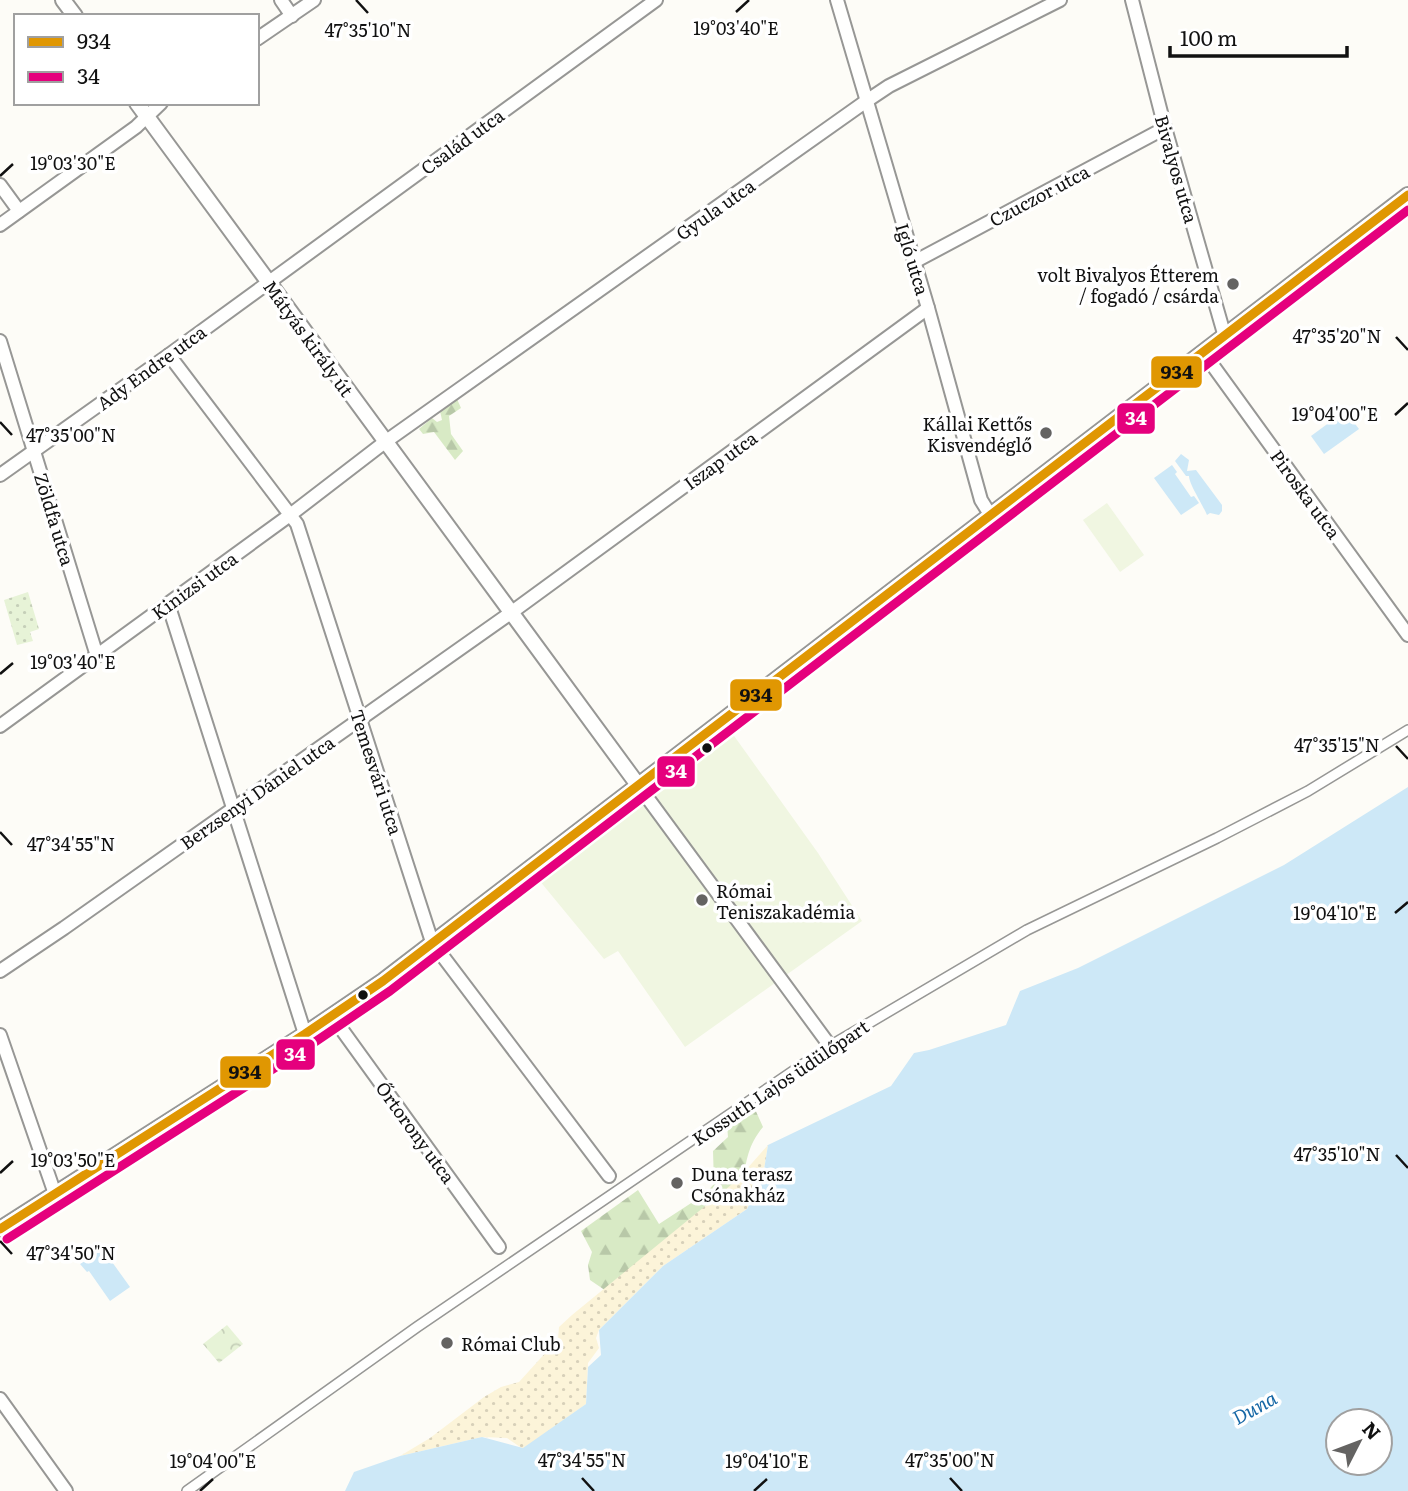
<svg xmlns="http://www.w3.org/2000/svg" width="1408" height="1491" font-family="Literata,serif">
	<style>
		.grass { fill: url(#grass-dots) }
		.forest { fill: url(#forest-firs) }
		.sand { fill: url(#sand-dots) }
		.park { fill: url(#park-crowns) }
		.pitch { fill: #f0f6e1 }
		.water { fill: #cde8f7; fill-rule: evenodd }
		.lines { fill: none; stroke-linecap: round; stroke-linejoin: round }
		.pedestrian-casing { stroke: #979795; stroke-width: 12 }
		.minor-casing { stroke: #979795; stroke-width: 16 }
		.tertiary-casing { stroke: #979795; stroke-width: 18 }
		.pedestrian { stroke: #fffffe; stroke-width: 9 }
		.minor { stroke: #fffffe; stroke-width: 12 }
		.tertiary { stroke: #fffffe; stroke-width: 14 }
		.bus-1-casing { stroke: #fff; stroke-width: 14 }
		.bus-2-casing { stroke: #fff; stroke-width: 14 }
		.bus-1 { stroke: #e09702; stroke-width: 9 }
		.bus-2 { stroke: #e5007d; stroke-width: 9 }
		.ticks { fill: none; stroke: #111; stroke-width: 2.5 }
		.poi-dot { fill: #646362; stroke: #fff; stroke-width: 2.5 }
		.bus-dot { fill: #111; stroke: #fff; stroke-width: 2.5 }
		.labels { text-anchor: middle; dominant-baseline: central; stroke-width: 7; stroke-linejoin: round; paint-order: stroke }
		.street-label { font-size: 18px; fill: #111; stroke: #fff }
		.poi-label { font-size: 18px; fill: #111; stroke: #fff; text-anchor: start }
		.water-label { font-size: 19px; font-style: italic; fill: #1768a6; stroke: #fff }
		.ticks-label { font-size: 18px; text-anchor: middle; fill: #111; stroke: #fff; stroke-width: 7; stroke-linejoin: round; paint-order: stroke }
		.line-badge { stroke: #fff; stroke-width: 2.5 }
		.badge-label { font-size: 19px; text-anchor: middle; font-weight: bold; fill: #fff }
		.pale-badge-label { font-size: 19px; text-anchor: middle; font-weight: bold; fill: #111 }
	</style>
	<defs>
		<pattern id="grass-dots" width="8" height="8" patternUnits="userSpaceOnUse" patternTransform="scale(1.75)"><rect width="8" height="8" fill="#e7f3d7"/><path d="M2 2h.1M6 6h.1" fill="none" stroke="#c5cfb8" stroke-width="1.8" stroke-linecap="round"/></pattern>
		<pattern id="forest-firs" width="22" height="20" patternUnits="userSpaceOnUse" patternTransform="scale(1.75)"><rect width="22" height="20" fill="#d8eac5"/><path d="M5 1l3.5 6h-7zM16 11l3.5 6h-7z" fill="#b8c8a8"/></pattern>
		<pattern id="sand-dots" width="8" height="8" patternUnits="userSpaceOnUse" patternTransform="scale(1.75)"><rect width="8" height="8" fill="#fcf4d9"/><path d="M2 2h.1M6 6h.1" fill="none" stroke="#d7d0b9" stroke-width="1.8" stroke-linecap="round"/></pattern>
		<pattern id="park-crowns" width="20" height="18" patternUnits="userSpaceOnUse" patternTransform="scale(1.75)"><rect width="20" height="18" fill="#e7f3d7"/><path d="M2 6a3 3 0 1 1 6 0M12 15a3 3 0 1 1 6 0" fill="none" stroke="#c5cfb8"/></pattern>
	</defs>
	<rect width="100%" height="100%" fill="#fdfcf7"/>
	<!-- grass -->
	<path class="grass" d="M28,592L39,629L30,632L33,641L17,645L4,600Z"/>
	<!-- forest -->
	<g class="forest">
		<path d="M457,399L461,408L449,416L451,434L463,451L455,460L434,432L423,434L419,429L432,418L437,422L442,420L440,411Z"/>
		<path d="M754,1107L763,1127C748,1145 746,1161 743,1183L612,1295L590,1280L588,1265L592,1252L581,1231L638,1190L659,1224L705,1194L714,1184L713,1151L728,1137L727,1125Z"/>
	</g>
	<!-- sand -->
	<path class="sand" d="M768,1145L763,1176L747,1209L663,1266L599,1330L596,1338L599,1348L588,1363L586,1404L523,1449L507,1438L482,1437L400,1456L430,1438L484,1397L501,1387L519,1382L558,1339L559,1327L572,1315L737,1180Z"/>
	<!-- park -->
	<path class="park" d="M227,1325L243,1344L219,1363L203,1344Z"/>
	<!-- pitch -->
	<g class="pitch">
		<path d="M1107,503L1144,555L1120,572L1083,520Z"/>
		<path d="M732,733L818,853L862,921L685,1047L618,951L604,959L539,880Z"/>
	</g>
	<!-- water -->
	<g class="water">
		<path d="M1345,411L1359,429L1324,454L1311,436Z"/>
		<path d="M1181,454L1189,460L1187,471L1196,470L1222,505V511L1219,515L1210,513L1207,515C1203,505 1189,484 1189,476H1186L1175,461Z"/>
		<path d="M1172,465L1177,472L1175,474L1191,497L1194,496L1199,503L1181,515L1154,478Z"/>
		<path d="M1408,787V1491H345L354,1472L400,1456L482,1437L523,1448L586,1404L588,1367L601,1355L599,1330L663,1266L747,1209L763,1176L768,1145L891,1086L914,1053L929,1050L1006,1025L1020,991L1078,968L1284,865ZM1338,1421H1380V1463H1338Z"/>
		<path d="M102,1248L130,1287L110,1301L89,1271L87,1272L80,1264Z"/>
	</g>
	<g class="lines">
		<defs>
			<path id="pedestrian" d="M187,1491L417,1327L830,1046L1027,930L1217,838L1308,791L1408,730"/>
			<g id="minor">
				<path d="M281,0L292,16"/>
				<path d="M837,0L928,308L981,500L991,516"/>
				<path d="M1132,0L1165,128L1225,337"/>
				<path d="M257,39L314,0"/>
				<path d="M0,185L19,211"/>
				<path d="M0,225L136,127L161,103"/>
				<path d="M914,262L1165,128"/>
				<path d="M0,341L97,656"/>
				<path d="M1203,352L1408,635"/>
				<path d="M169,355L297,524L432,942L609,1176"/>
				<path d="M0,475L169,355L656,0"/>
				<path d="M166,605L171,613L305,1034"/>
				<path d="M0,726L290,515L385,442L865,102L889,86L1060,0"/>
				<path d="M638,785L830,1046"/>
				<path d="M0,971L64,928L512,612L928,308"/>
				<path d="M332,1016L499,1247"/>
				<path d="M0,1035L55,1194"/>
				<path d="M0,1399L66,1491"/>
			</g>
			<g id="tertiary">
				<path d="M63,0L75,16"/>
				<path d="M137,103L638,785"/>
				<path d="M0,1229L305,1034L383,981L1408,195"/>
			</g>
		</defs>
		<!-- pedestrian casing -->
		<use href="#pedestrian" class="pedestrian-casing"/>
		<!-- minor casing -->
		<use href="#minor" class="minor-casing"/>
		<!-- tertiary casing -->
		<use href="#tertiary" class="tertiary-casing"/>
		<!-- pedestrian -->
		<use href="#pedestrian" class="pedestrian"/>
		<!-- minor -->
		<use href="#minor" class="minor"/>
		<!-- tertiary -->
		<use href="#tertiary" class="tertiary"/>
		<defs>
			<path id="bus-1" d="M0,1229L305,1034L383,981L1408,195"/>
			<path id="bus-2" d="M7,1239L312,1044L390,991L1408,210"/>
		</defs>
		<!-- bus-1 casing -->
		<use href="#bus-1" class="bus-1-casing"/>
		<!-- bus-2 casing -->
		<use href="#bus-2" class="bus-2-casing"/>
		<!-- bus-1 -->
		<use href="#bus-1" class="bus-1"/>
		<!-- bus-2 -->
		<use href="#bus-2" class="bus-2"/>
	</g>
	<!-- ticks -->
	<path class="ticks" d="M356,0L368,13M736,12L749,0M0,176L13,164M1396,337L1408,350M1395,415L1408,403M0,422L12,435M0,674L13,663M1396,746L1408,759M0,832L12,845M1395,913L1408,902M1396,1155L1408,1168M0,1173L13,1161M0,1241L12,1254M582,1478L594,1491M950,1478L962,1491M200,1491L213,1479M754,1491L767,1479"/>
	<!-- markers -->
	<g class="poi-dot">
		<circle cx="1233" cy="284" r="7"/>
		<circle cx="1046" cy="433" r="7"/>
		<circle cx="702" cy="900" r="7"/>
		<circle cx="677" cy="1183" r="7"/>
		<circle cx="447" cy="1343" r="7"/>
	</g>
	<g class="bus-dot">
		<circle cx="707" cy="748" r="6"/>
		<circle cx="363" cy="995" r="6"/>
	</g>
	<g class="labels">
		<!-- street labels -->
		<g class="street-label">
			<text transform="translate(462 141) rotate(-36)">Család utca</text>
			<text transform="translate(1177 169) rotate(74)">Bivalyos utca</text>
			<text transform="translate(1039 195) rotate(-28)">Czuczor utca</text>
			<text transform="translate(715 209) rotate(-35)">Gyula utca</text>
			<text transform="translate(913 259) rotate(73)">Igló utca</text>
			<text transform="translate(309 338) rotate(54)">Mátyás király út</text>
			<text transform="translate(151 367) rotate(-36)">Ady Endre utca</text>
			<text transform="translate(720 460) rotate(-36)">Iszap utca</text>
			<text transform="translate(1306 494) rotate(54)">Piroska utca</text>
			<text transform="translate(55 519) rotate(73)">Zöldfa utca</text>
			<text transform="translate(194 585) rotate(-36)">Kinizsi utca</text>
			<text transform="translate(377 772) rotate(72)">Temesvári utca</text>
			<text transform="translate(257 792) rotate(-35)">Berzsenyi Dániel utca</text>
			<text transform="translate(780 1082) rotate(-34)">Kossuth Lajos üdülőpart</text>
			<text transform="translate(416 1132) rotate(54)">Őrtorony utca</text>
		</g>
		<!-- poi labels -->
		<g class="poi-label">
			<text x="1219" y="274" text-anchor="end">volt Bivalyos Étterem<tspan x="1219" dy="21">/ fogadó / csárda</tspan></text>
			<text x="1032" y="423" text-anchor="end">Kállai Kettős<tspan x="1032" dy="21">Kisvendéglő</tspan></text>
			<text x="716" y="890">Római<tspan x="716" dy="21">Teniszakadémia</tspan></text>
			<text x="691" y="1173">Duna terasz<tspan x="691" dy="21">Csónakház</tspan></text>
			<text x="461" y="1343">Római Club</text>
		</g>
		<!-- water labels -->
		<g class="water-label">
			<text transform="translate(1254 1407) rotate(-29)">Duna</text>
		</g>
	</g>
	<g class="ticks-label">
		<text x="736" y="35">19°03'40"E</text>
		<text x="368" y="37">47°35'10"N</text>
		<text x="73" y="170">19°03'30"E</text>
		<text x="1337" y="343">47°35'20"N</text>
		<text x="1335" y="421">19°04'00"E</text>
		<text x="71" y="442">47°35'00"N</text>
		<text x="73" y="669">19°03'40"E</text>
		<text x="1337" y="752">47°35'15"N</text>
		<text x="71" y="851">47°34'55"N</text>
		<text x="1335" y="920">19°04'10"E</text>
		<text x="1337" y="1161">47°35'10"N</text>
		<text x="73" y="1167">19°03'50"E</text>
		<text x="71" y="1260">47°34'50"N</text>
		<text x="582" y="1467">47°34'55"N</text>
		<text x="950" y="1467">47°35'00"N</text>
		<text x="213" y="1468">19°04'00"E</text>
		<text x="767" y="1468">19°04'10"E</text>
	</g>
	<g class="line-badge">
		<rect x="1150" y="355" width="53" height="34" rx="7" fill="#e09702"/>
		<rect x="1116" y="402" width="40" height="33" rx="7" fill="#e5007d"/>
		<rect x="729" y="678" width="54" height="34" rx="7" fill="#e09702"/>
		<rect x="656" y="755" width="40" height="33" rx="7" fill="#e5007d"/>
		<rect x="275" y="1038" width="41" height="33" rx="7" fill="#e5007d"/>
		<rect x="219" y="1055" width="53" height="34" rx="7" fill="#e09702"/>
	</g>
	<g class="badge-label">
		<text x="1136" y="425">34</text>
		<text x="676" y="778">34</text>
		<text x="295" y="1061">34</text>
	</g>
	<g class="pale-badge-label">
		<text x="1177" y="379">934</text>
		<text x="756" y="702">934</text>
		<text x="245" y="1079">934</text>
	</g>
	<!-- legend -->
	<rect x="14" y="14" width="245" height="91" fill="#ffffff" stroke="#a0a0a0" stroke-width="2"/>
	<rect x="28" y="37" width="35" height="10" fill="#e09702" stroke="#a0a0a0" stroke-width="2"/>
	<text x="77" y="49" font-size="21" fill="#111111">934</text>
	<rect x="28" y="72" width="35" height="10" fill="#e5007d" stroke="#a0a0a0" stroke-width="2"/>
	<text x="77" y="84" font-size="21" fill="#111111">34</text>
	<!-- north arrow -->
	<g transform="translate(1359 1442) rotate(48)"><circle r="33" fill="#ffffff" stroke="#a0a0a0" stroke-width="2"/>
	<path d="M0-5L12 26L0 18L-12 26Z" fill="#646362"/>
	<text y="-10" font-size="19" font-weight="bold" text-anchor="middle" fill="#111111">N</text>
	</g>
	<!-- scale -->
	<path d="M1170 46v10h177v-10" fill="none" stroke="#111111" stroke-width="3.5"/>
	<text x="1180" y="46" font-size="21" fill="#111111" stroke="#ffffff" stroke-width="5" paint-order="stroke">100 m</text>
</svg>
